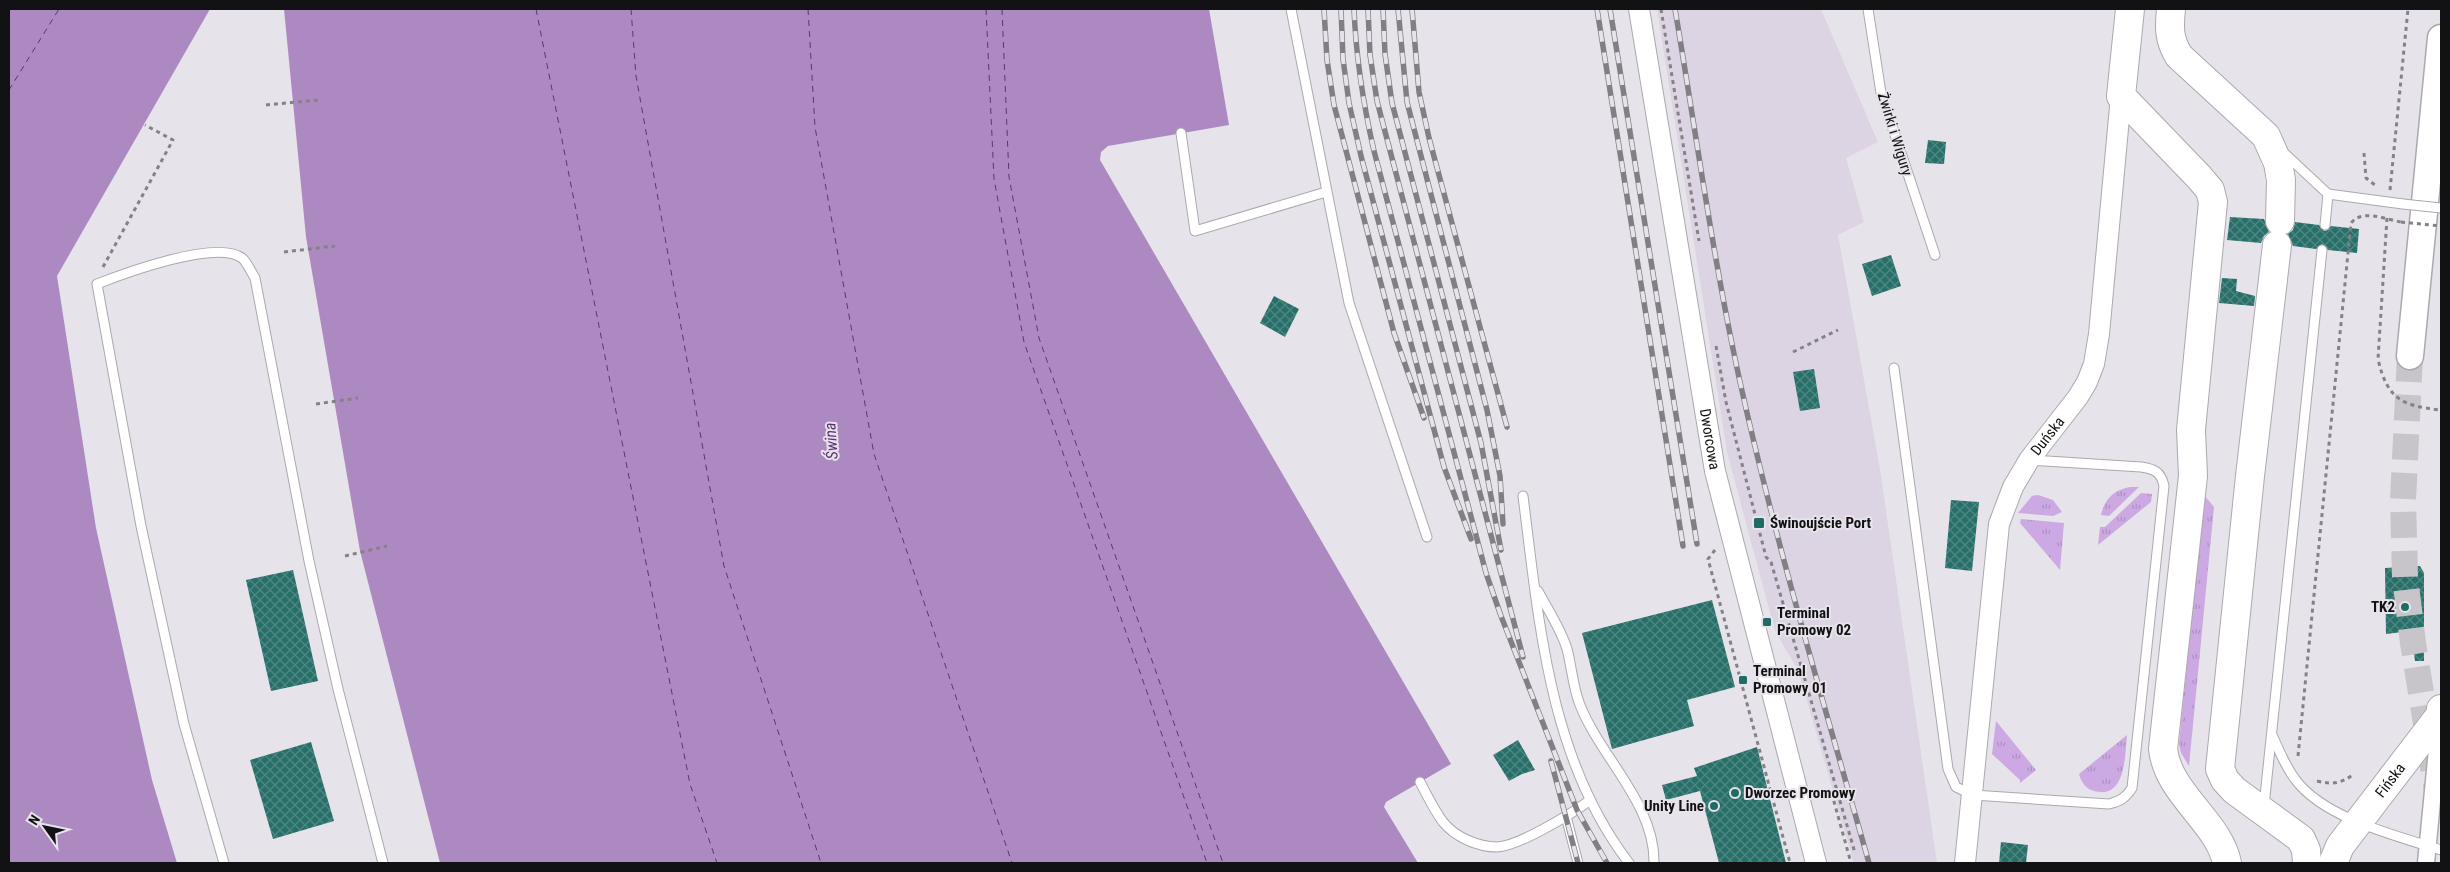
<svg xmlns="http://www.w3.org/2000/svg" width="2450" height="872" font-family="'Roboto Condensed',sans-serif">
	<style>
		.built { fill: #dcd4e2 }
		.grass { fill: url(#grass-tufts) }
		.water { fill: #ad89c2 }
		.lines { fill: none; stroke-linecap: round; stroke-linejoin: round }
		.ferry { stroke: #603278; stroke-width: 1; stroke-dasharray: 6 5; stroke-linecap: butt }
		.building { fill: url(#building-cross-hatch) }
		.primary-tunnel { stroke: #c7c4ca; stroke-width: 26; stroke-dasharray: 26 13; stroke-linecap: butt }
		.service-casing { stroke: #aca8ae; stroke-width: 11 }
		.minor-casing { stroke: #aca8ae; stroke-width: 19 }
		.tertiary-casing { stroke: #aca8ae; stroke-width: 22 }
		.primary-casing { stroke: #aca8ae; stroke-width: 29 }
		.trunk-casing { stroke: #aca8ae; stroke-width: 30 }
		.path { stroke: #858287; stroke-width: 3; stroke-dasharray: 4 4; stroke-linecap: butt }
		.service { stroke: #fff; stroke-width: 9 }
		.minor { stroke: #fff; stroke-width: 16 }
		.tertiary { stroke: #fff; stroke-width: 20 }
		.primary { stroke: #fff; stroke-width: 26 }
		.trunk { stroke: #fff; stroke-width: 28 }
		.rail-casing { stroke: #827f84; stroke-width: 5.5 }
		.rail { stroke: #e7e3ea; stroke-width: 4; stroke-dasharray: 11; stroke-linecap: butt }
		.service-bridge-casing { stroke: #aca8ae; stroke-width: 11; stroke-linecap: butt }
		.path-bridge { stroke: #858287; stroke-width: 3; stroke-dasharray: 4 4; stroke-linecap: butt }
		.service-bridge { stroke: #fff; stroke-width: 9 }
		.poi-dot { fill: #216b65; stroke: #e7e3ea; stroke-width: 2 }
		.labels { text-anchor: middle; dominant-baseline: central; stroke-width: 4; stroke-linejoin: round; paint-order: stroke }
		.street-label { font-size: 15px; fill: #121113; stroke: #e7e3ea }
		.poi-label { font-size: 15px; font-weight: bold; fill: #121113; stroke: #e7e3ea; text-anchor: start }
		.water-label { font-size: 16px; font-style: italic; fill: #603278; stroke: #e7e3ea }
	</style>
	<defs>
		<pattern id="grass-tufts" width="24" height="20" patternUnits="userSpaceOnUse" patternTransform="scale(1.25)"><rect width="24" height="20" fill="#cca9e2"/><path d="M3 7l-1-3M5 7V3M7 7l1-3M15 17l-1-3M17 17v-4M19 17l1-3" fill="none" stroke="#ae90c1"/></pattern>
		<pattern id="building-cross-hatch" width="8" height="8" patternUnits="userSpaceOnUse" patternTransform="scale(1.25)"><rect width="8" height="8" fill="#267069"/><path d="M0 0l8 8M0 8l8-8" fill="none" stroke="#528681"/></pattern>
	</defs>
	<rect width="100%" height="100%" fill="#e7e3ea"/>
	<!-- built -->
	<path class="built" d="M1657,9H1821L1878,142L1846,158L1864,222L1838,235L1880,469L1937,863H1854L1798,670L1775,631L1727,452Z"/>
	<!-- grass -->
	<g class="grass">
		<path d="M2130,487H2139L2109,516L2101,515C2105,499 2113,490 2130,487Z"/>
		<path d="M2141,493L2152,494L2151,502L2098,545L2100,527H2105Z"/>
		<path d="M2038,495L2053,500L2062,512L2053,516L2018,513L2032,496Z"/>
		<path d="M2204,495L2214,507L2189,766L2181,753L2179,744Z"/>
		<path d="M2021,519L2064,523L2060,570L2020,523Z"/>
		<path d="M1996,721L2036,770L2020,783V780L1992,754Z"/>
		<path d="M2127,735C2125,755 2126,800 2094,791C2086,789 2081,782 2079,774Z"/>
	</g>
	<!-- water -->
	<g class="water">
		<path d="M9,9H210L57,276L96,528L152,780L177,863H9Z"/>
		<path d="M284,9H1209L1229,125L1108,146L1101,152L1100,160L1451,764L1386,802L1384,807L1418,863H440L360,551L306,237Z"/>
	</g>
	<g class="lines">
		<!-- ferry -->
		<g class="ferry">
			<path d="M536,9L690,784L717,863"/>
			<path d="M631,9L636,76L724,566L821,863"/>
			<path d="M808,9L815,127L874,454L1012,863"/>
			<path d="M986,9L994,179L1024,342L1207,863"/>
			<path d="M1002,9L1009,177L1039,338L1223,863"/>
			<path d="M9,90L59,9"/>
		</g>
	</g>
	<!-- building -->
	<g class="building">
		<path d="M1928,140L1946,142L1944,164L1925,163Z"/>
		<path d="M2230,217L2264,219L2269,232L2264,236L2261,243L2227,240Z"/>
		<path d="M2295,222L2319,225L2324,231L2328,230L2331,226L2359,229L2357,253L2328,250L2322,244L2316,249L2293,246L2288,234L2293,230Z"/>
		<path d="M1891,255L1901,286L1872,296L1862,264Z"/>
		<path d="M2222,278L2237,279L2236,291L2255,296L2254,306L2219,303Z"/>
		<path d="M1274,296L1299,309L1285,337L1260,323Z"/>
		<path d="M1814,369L1820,408L1800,411L1793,372Z"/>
		<path d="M1951,500L1979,502L1972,571L1945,568Z"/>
		<path d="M2420,566L2424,573V661H2415L2411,631L2386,634L2385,568Z"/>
		<path d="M293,570L318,681L271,691L246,580Z"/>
		<path d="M1712,600L1735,687L1687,700L1694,726L1612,749L1582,633Z"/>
		<path d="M1518,740L1535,770L1522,774L1509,781L1493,755Z"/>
		<path d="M311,742L334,821L273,839L250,760Z"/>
		<path d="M1757,747L1786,863H1719L1700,791L1666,800L1662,785L1697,776L1694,768Z"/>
		<path d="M2001,842L2028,845L2026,863H1999Z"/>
	</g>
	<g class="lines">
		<!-- primary-tunnel -->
		<path class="primary-tunnel" d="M2410,356L2403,500L2405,577L2413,643L2441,816"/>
		<defs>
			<g id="service">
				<path d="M1291,9L1349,303L1427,537"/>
				<path d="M1868,9L1881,93L1935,255"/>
				<path d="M1181,133L1195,231L1326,192"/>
				<path d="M2283,152L2328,194L2403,204"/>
				<path d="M2325,225L2328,194"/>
				<path d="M1894,368L1948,769L1956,787L1973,795L2109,804C2120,801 2126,798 2132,788L2164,486C2161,472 2155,469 2141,467L2030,460"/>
				<path d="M1523,496C1539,622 1549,759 1629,863"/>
				<path d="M1538,591C1548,610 1561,629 1567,649C1572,668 1573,688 1580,705C1601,758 1655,804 1654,863"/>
				<path d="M2272,735C2279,750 2285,766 2295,779C2323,818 2397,836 2441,850"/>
				<path d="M1420,782C1427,795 1434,810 1443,822C1455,837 1478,847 1497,847C1519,846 1571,814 1589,801"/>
				<path d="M2264,806L2322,250"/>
				<path d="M1566,816L1578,863"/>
				<path d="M224,863L184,724L141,526L97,284C125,273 217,239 242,258C247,262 251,272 255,278L309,561L338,689L383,863"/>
			</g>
			<path id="minor" d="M2426,863L2440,719"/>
			<g id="tertiary">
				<path id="s1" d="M1639,9L1715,471L1816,863"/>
				<path id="s2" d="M1965,863L1999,524L2013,487L2029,460L2078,397L2087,382L2094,364L2099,334L2121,96"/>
			</g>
			<path id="primary" d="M2410,356L2441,38"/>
			<g id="trunk">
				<path d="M2130,9L2121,96L2199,177L2210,190L2213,202L2191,430L2193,476L2163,749C2168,794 2219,822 2227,863"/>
				<path d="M2171,9C2169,28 2169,40 2179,56L2266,136L2278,163L2281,180L2280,221"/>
				<path d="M2277,245L2250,476L2220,769L2225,780L2234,790L2301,839L2306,850L2307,863"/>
				<path id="s3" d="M2333,863L2340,846L2441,714V709"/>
			</g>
		</defs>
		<!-- service casing -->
		<use href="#service" class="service-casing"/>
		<!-- minor casing -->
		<use href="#minor" class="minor-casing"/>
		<!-- tertiary casing -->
		<use href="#tertiary" class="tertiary-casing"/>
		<!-- primary casing -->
		<use href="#primary" class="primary-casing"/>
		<!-- trunk casing -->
		<use href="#trunk" class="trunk-casing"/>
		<!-- path -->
		<g class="path">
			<path d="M1661,9L1699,241"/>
			<path d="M266,105L318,100"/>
			<path d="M2364,153L2366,178L2375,185"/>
			<path d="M2390,190L2408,9"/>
			<path d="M2387,218L2378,359C2387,399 2402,406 2441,410"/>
			<path d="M284,252L335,246"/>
			<path d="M103,267L173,140L145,125"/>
			<path d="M1716,346L1726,402L1766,557L1771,562L1855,853"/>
			<path d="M1793,352L1838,330"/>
			<path d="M316,404L358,398"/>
			<path d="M1715,550L1708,559L1790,863"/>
			<path d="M345,556L387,546"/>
			<path d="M2298,756L2351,223C2362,209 2385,219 2401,222"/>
			<path d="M2317,781C2333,785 2342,783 2354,774"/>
			<path d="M1817,795L1836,790"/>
			<path d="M1838,797L1833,798L1851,863"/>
		</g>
		<!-- service -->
		<use href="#service" class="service"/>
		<!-- minor -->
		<use href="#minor" class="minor"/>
		<!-- tertiary -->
		<use href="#tertiary" class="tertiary"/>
		<!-- primary -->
		<use href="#primary" class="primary"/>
		<!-- trunk -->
		<use href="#trunk" class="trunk"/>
		<defs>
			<g id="rail">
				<path d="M1324,9L1327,60L1334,105L1394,333L1424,418"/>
				<path d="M1341,9L1343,59L1349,103L1361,156L1444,467L1471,539"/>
				<path d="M1354,9C1356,58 1363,103 1374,151L1486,573L1501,616L1577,810L1607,863"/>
				<path d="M1368,9L1370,55L1377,101L1523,657"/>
				<path d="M1383,9L1385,54L1392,103L1481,443L1501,550"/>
				<path d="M1398,9L1407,102L1487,410L1500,476L1503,524"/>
				<path d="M1412,9L1419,92L1429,138L1507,427"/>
				<path d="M1597,9L1683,546"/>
				<path d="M1610,9L1697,544"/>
				<path d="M1675,9C1696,133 1713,259 1740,382C1776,544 1824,704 1869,863"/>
				<path d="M1551,761L1578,863"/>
			</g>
		</defs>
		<!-- rail casing -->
		<use href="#rail" class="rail-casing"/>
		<!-- rail -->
		<use href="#rail" class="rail"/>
		<defs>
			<path id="service-bridge" d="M2403,204L2441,208"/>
		</defs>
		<!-- service-bridge casing -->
		<use href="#service-bridge" class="service-bridge-casing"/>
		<!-- path-bridge -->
		<path class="path-bridge" d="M2401,222L2441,226"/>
		<!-- service-bridge -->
		<use href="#service-bridge" class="service-bridge"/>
	</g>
	<!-- markers -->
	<g class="poi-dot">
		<rect x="1753" y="517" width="12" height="12" rx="2.5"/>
		<circle cx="2405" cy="607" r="5"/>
		<rect x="1762" y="617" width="10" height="10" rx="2.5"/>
		<rect x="1738" y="675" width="10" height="10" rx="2.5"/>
		<circle cx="1735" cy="793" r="5"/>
		<circle cx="1714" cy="806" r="5"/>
	</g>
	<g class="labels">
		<!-- street labels -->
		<g class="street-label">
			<text transform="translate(1895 134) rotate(73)">Żwirki i Wigury</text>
			<text stroke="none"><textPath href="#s2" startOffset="442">Duńska</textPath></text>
			<text stroke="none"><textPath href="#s1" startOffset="436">Dworcowa</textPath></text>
			<text stroke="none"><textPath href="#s3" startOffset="101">Fińska</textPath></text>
		</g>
		<!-- poi labels -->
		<g class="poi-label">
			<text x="1770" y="523">Świnoujście Port</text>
			<text x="2395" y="607" text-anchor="end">TK2</text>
			<text x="1777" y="613">Terminal<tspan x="1777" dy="17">Promowy 02</tspan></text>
			<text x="1753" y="671">Terminal<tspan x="1753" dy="17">Promowy 01</tspan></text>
			<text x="1745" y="793">Dworzec Promowy</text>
			<text x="1704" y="806" text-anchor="end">Unity Line</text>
		</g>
		<!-- water labels -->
		<g class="water-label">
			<text transform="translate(831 441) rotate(-94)">Świna</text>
		</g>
	</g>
	<!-- border -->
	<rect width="2450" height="872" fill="none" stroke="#121113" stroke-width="20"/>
	<!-- north arrow -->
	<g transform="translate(45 827) rotate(303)" stroke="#e7e3ea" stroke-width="4" paint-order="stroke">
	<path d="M0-4L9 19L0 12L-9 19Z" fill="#121113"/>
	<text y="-8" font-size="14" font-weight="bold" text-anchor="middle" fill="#121113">N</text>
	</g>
</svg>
